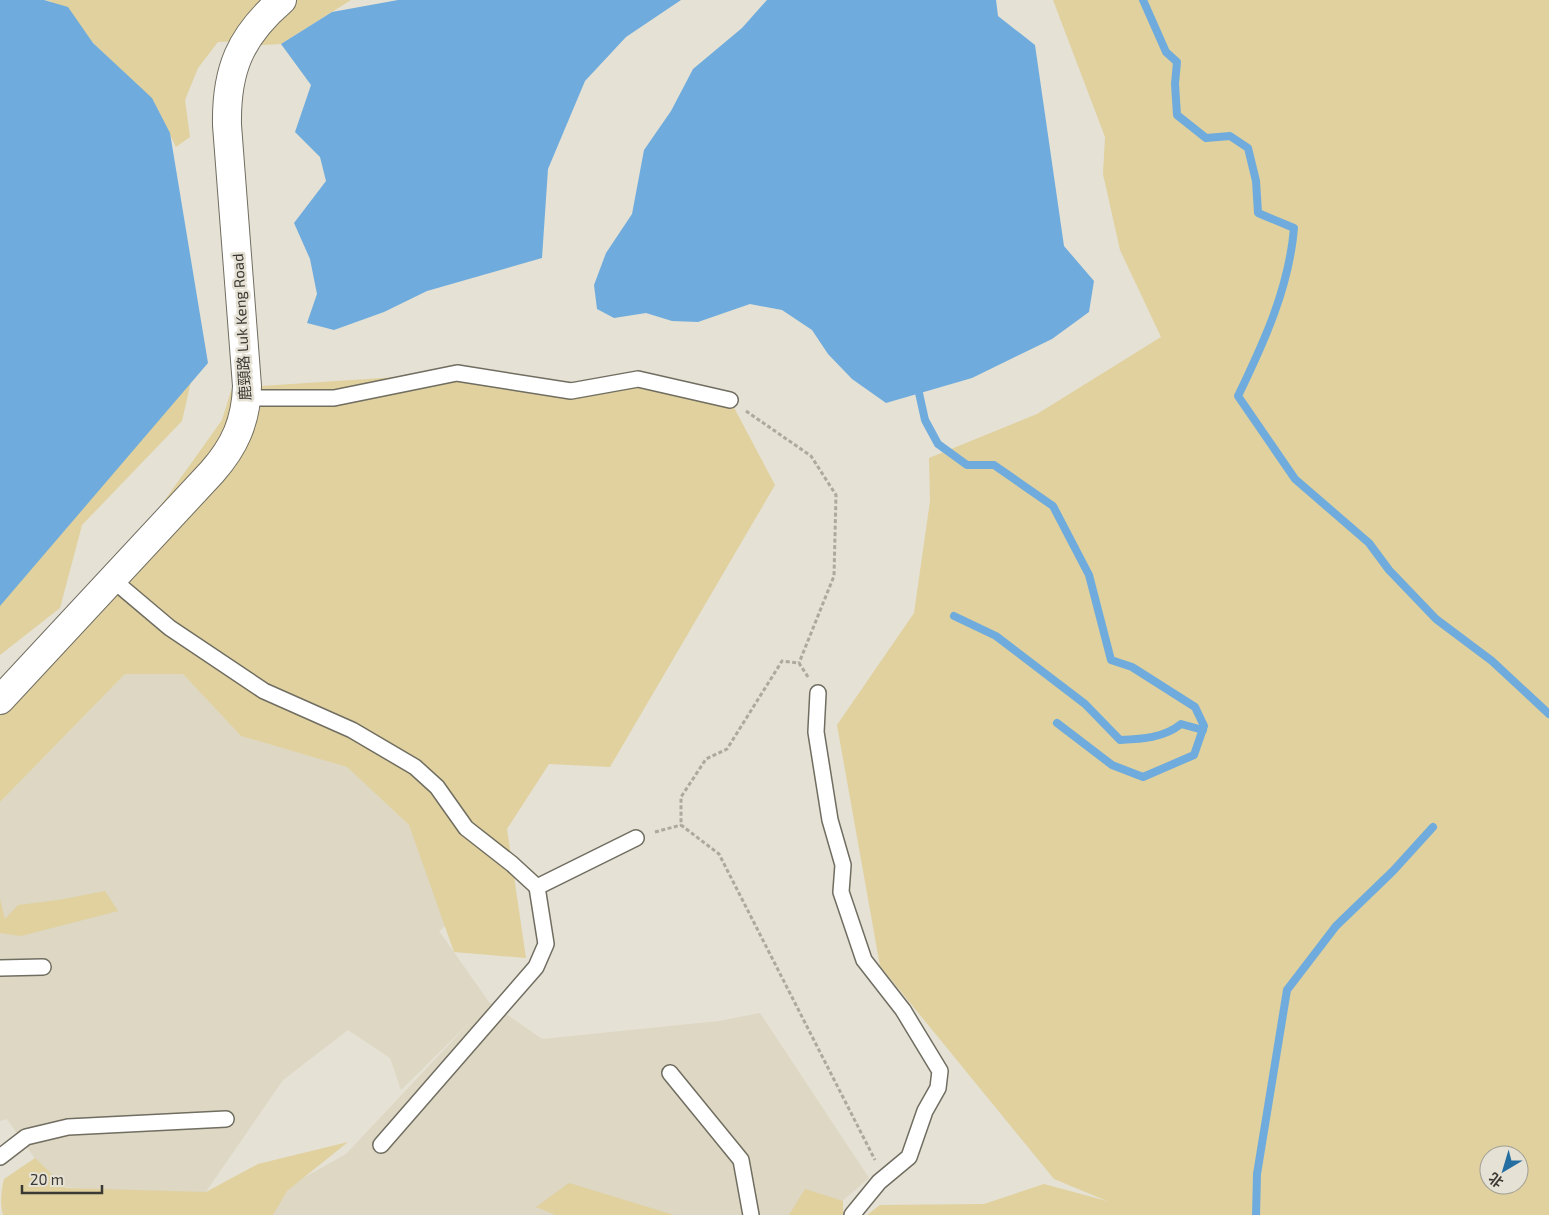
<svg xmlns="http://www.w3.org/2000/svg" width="1549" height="1215" font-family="'Exo 2','Noto Sans SC',sans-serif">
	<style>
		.built { fill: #ddd7c3 }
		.green { fill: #e0d19e; fill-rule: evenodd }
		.water { fill: #6facdd }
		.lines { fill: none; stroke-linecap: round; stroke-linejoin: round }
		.stream { stroke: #6facdd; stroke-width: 8 }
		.service-casing { stroke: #706d61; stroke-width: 18 }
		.tertiary-casing { stroke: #706d61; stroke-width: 30 }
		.path { stroke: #aca99f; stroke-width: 3; stroke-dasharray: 4 2.5; stroke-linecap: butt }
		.service { stroke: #fff; stroke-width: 15 }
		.tertiary { stroke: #fff; stroke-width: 28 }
		.labels { text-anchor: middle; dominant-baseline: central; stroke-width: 5; stroke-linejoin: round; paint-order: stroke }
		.street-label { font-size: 15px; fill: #3b3934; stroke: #e5e1d4 }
	</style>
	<rect width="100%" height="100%" fill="#e5e1d4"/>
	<!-- built -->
	<path class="built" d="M125,674H183L241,736L347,767L409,825L496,888L439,931L489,1002L542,1039L719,1021L760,1013L869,1178L826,1215H270L291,1185L346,1154L473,1019L401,1090L390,1058L348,1030L283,1080L201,1199L54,1186L7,1119L0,1121V802Z"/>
	<!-- green -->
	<g class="green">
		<path d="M44,0H351L281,44L244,46L238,41L218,42L198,68L185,100L190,137L176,147L154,102L50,1Z"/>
		<path d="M1053,0H1549V1215H867L880,1205L984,1204L1044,1184L1107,1201L1054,1179L880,966L837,725L914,613L930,501L929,458L1037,414L1161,337L1120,250L1103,174L1105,137ZM1489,1155H1519V1185H1489Z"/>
		<path d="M194,368L182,421L82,525L60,608L0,655V602Z"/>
		<path d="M457,373L571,391L652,382L730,400L775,485L610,767L549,764L507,829L526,958L454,952L409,825L347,767L241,736L183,674H125L0,802V705L112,574L222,420L232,388Z"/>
		<path d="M105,891L118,911L21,936L0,933V899L5,919L18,905L58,900Z"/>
		<path d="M348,1142L287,1191L273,1215H3C0,1204 1,1191 4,1179L35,1158L66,1188L206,1192L258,1164Z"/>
		<path d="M569,1183L674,1215H556L536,1207Z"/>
		<path d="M805,1189L843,1201V1215H789Z"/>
	</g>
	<!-- water -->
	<g class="water">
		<path d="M0,0H44L68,7L93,43L152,98L170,133L208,363L0,606Z"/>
		<path d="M398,0H681L626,37L585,81L548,169L542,258L427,291L384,312L334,330L307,323L317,294L310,259L294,223L326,181L320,157L295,132L311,85L281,44L332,12Z"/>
		<path d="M767,0H996L998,16L1035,45L1064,246L1094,281L1089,312L1052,339L972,378L886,403L852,379L828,354L812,330L782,310L750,304L698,322L672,321L646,313L614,318L597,309L594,285L606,253L632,214L644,150L671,111L693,69L742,28Z"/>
	</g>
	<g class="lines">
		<!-- stream -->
		<g class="stream">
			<path d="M1143,0L1166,52L1177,62L1175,84L1177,115L1206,138L1230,136L1248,148L1256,181L1258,213L1294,228C1289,288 1264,342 1238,396L1295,479L1369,543L1389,570L1436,619L1492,661L1549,714"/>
			<path d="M919,393L925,420L938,444L967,465H994L1053,506L1089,575L1111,660L1132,667L1195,707L1204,726L1194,755L1143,777L1112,765L1057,723"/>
			<path d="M954,616L996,636L1085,704L1120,740C1142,739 1164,738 1181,724L1203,730"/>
			<path d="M1256,1215L1257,1174L1287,990L1336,926L1393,871L1433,827"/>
		</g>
		<defs>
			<g id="service">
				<path d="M247,398H334L457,373L571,391L638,379L730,400"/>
				<path d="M112,579L170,628L264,691L352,730L415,767L437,787L466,828L512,864L537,887L636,838"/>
				<path d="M818,693L816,732L830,820L843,865L841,892L864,960L903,1010L940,1071L938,1088L925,1111L909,1157L879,1182L852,1215"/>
				<path d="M0,968L43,967"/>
				<path d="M670,1073L741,1160L751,1215"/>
				<path d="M381,1145L536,967L546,944L537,887"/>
				<path d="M0,1157L26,1137L68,1127L226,1119"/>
			</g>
			<path id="tertiary" d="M0,700L212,472C235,446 246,421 247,386L227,125C226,70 240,36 282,0"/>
		</defs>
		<!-- service casing -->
		<use href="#service" class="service-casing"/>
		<!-- tertiary casing -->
		<use href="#tertiary" class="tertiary-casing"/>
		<!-- path -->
		<g class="path">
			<path d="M746,411L811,456L836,495L834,576L799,663"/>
			<path d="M808,677L799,663L782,661L727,749L706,759L681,797V825L719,854L875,1160"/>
			<path d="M655,832L681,825"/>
		</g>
		<!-- service -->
		<use href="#service" class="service"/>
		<!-- tertiary -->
		<use href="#tertiary" class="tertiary"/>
	</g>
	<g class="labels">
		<!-- street labels -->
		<g class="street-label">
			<text transform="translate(241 327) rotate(-93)">鹿頸路 Luk Keng Road</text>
		</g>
	</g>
	<!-- north arrow -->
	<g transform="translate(1504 1170) rotate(218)"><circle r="24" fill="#e5e1d4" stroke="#a19e94"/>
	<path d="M0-4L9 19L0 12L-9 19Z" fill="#246ea2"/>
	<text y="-8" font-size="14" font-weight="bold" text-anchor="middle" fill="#3b3934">北</text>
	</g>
	<!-- scale -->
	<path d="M22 1185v8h80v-8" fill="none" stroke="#3b3934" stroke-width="2.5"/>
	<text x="30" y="1185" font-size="15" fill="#3b3934" stroke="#e5e1d4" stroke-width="4" paint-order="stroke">20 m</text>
</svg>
